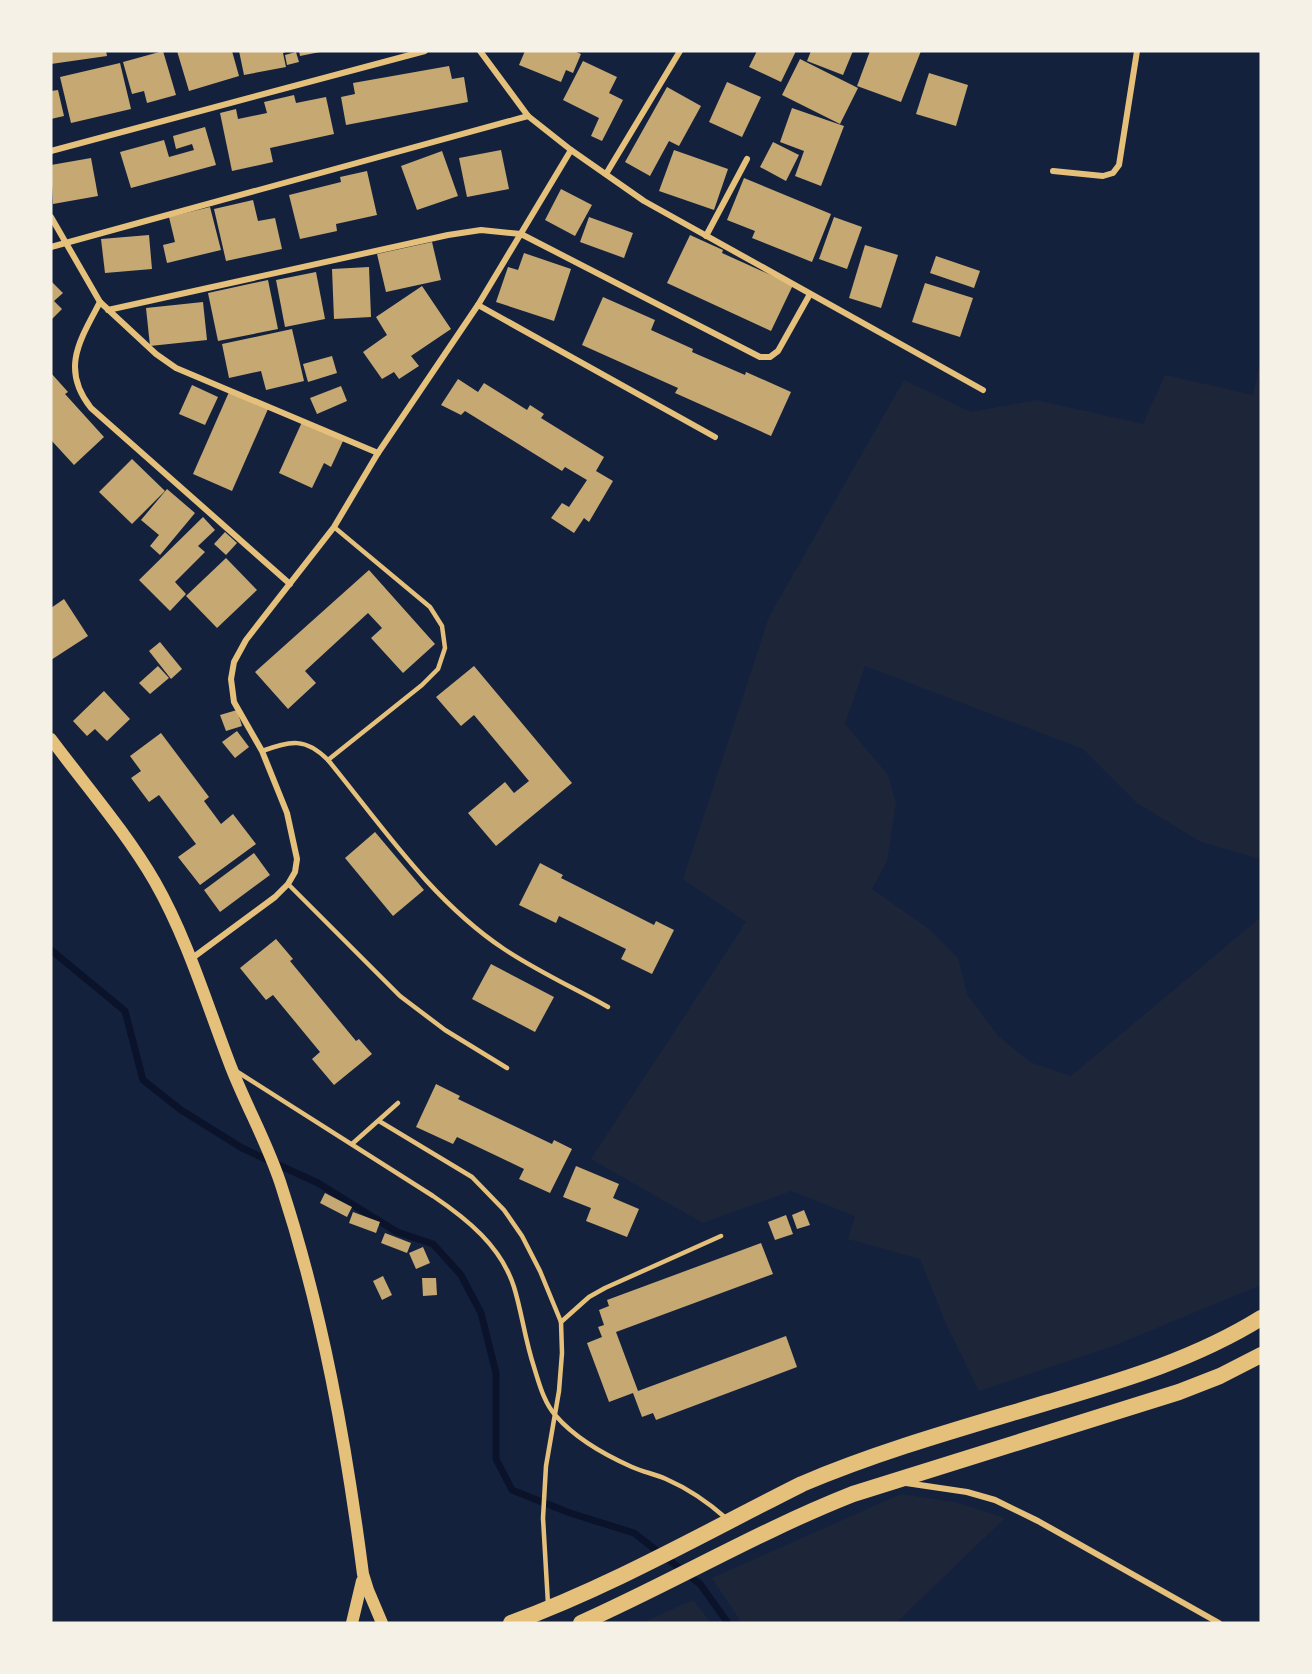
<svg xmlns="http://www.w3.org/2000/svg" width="1312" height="1674" font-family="Mulish,sans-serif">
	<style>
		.green { fill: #1d2539 }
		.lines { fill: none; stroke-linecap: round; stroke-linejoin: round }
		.stream { stroke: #0b132b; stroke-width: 7 }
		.building { fill: #c6a872 }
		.service { stroke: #e5c07b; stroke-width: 4.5 }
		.minor { stroke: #e5c07b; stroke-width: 6 }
		.secondary { stroke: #e5c07b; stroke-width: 12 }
		.trunk { stroke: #e5c07b; stroke-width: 16 }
	</style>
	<rect width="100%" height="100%" fill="#14213d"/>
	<!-- green -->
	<g class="green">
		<path d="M1261,356V859L1201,842L1137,803L1083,749L865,666L845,724L888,775L896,803L887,861L872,889L929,929L958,958L967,994L998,1036L1030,1062L1071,1076L1261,917V1285L1113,1346L979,1391L946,1324L920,1259L848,1239L855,1216L791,1191L703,1223L591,1159L746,922L683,879L769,617L904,380L971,412L1036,400L1143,424L1165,375L1253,395Z"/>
		<path d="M901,1494L955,1502L1005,1518L896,1623H742L712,1578Z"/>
		<path d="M693,1600L711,1623H642Z"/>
	</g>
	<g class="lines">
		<!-- stream -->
		<path class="stream" d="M51,950L125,1011L143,1080L181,1110L242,1148L318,1183L397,1232L433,1244L461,1275L481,1313L496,1373V1459L512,1490L570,1513L634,1533L700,1584L728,1623"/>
	</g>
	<!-- building -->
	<g class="building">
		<path d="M51,51H106L107,56L51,64Z"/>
		<path d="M163,51L176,95L147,103L144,91L132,94L123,62Z"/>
		<path d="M177,51H232L239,76L189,91Z"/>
		<path d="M239,51H288L283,53L286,67L244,75Z"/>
		<path d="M299,51H319L320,52L300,56Z"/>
		<path d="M525,51H574L581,54L573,73L566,70L561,82L519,65Z"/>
		<path d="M757,51H796L781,82L749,67Z"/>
		<path d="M811,51H853L843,75L807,61Z"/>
		<path d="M870,51H921L901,102L857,86Z"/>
		<path d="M296,52L299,62L287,65L285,55Z"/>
		<path d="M800,59L858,88L840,124L782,95Z"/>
		<path d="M583,61L617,77L609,93L623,100L602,141L591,136L599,118L563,100Z"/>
		<path d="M120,63L131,109L71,123L60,77Z"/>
		<path d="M449,66L452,79L464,77L468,102L346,125L341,97L355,94L353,83Z"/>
		<path d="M929,73L968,85L956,126L916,114Z"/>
		<path d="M727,82L761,97L742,137L709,122Z"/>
		<path d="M667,87L701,106L679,146L669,141L650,176L625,162Z"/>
		<path d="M58,90L64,116L51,119V91Z"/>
		<path d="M294,95L296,103L326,97L334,134L270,148L273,162L232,171L220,113L236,109L238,119L267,113L264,102Z"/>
		<path d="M792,108L844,126L821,186L795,176L804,151L780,142Z"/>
		<path d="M205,127L216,165L131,188L120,152L164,140L169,157L194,150L192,144L176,149L173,136Z"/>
		<path d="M773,142L799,155L786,181L760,167Z"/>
		<path d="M501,150L509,189L467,197L459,158Z"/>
		<path d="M674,150L728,169L714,210L659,191Z"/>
		<path d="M442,151L458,196L417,210L401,166Z"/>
		<path d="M91,158L98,196L53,204L51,165Z"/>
		<path d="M367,171L377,215L336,224L337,231L300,239L289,195L341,182L340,177Z"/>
		<path d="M744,178L831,214L812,262L752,238L755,231L727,220Z"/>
		<path d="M561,189L592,205L575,236L545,220Z"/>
		<path d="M253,200L258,221L275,218L282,249L226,261L214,209Z"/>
		<path d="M210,207L221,250L167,263L163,245L175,242L169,217Z"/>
		<path d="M589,217L633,233L624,258L580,242Z"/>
		<path d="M834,217L862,227L847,269L819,259Z"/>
		<path d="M149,235L152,269L105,273L101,239Z"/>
		<path d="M690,235L723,250L722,253L793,285L771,331L667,283Z"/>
		<path d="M432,242L441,280L386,292L377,254Z"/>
		<path d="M865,245L898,255L881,308L849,298Z"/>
		<path d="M524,253L571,269L554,321L496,302L508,267L518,270Z"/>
		<path d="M936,256L980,271L974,288L930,273Z"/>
		<path d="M369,267L371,317L334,319L332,269Z"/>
		<path d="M316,272L325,319L285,327L276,280Z"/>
		<path d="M268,280L278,329L218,341L208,293Z"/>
		<path d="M51,281L63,293L54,301L62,309L51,320Z"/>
		<path d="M925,283L973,298L960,337L912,322Z"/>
		<path d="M422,286L451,329L411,356L419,366L399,379L394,372L382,379L363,352L387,335L376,317Z"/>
		<path d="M603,297L655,320L651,330L693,349L692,352L745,375L746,372L791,392L771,436L675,393L678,388L582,345Z"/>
		<path d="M203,302L207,340L150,346L146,308Z"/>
		<path d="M292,329L304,381L266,390L261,371L229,378L222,344Z"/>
		<path d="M332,356L337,373L308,382L303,364Z"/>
		<path d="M51,373L68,392L65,394L104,437L74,465L51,440Z"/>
		<path d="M458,379L478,392L484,383L527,410L530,405L544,414L541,418L604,457L596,471L613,481L589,522L584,518L574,533L551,518L562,503L569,507L587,480L565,467L562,471L465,411L461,415L441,405Z"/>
		<path d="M192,385L218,397L205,425L179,414Z"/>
		<path d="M341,386L347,401L317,414L310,398Z"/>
		<path d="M229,392L268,409L232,491L193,474Z"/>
		<path d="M302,422L343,441L331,467L324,463L312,488L279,473Z"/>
		<path d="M132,459L165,491L132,524L99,492Z"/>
		<path d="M167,489L195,513L160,555L150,546L159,535L141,520Z"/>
		<path d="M203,517L215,530L198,546L205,552L175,582L186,594L170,611L139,580Z"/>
		<path d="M225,532L237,543L226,555L214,544Z"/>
		<path d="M226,558L257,590L217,628L186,596Z"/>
		<path d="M369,570L435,644L403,673L371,638L382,628L368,613L305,671L316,683L288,709L255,672Z"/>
		<path d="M64,599L88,636L51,660V608Z"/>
		<path d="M160,642L182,669L171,679L149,651Z"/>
		<path d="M158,666L169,678L150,694L139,683Z"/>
		<path d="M474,666L572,783L496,846L468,813L505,782L514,793L529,781L474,715L461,726L436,697Z"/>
		<path d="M104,691L130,719L107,741L95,729L87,736L73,721Z"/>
		<path d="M237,710L242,726L226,731L220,715Z"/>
		<path d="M237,731L249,747L235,758L222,742Z"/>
		<path d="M161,733L209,797L204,801L221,824L233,814L256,844L200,885L178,857L196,844L159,795L149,802L131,778L141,771L130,756Z"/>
		<path d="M375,832L424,890L393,916L345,858Z"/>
		<path d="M254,853L270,875L220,912L204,890Z"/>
		<path d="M540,863L563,875L561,878L654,925L656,921L674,930L652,974L621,959L626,949L559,916L556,923L519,905Z"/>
		<path d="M276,939L293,959L290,961L356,1041L359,1039L372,1054L334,1085L312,1059L320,1052L273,995L266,1000L240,968Z"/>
		<path d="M491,964L554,997L535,1032L472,999Z"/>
		<path d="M436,1084L460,1096L458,1099L552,1144L554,1140L572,1149L550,1193L519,1179L524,1169L457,1137L453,1144L416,1127Z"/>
		<path d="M576,1166L619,1184L613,1198L639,1209L627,1237L586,1221L591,1208L563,1197Z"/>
		<path d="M325,1193L352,1207L347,1217L320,1203Z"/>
		<path d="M804,1210L810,1225L797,1229L792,1215Z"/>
		<path d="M353,1212L380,1222L376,1233L349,1223Z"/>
		<path d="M786,1215L793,1234L775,1240L768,1222Z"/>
		<path d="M385,1233L411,1243L407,1253L381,1243Z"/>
		<path d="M761,1243L773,1274L616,1332L638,1391L786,1336L797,1367L656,1420L653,1413L642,1417L633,1393L609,1402L587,1343L602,1337L598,1327L604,1325L599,1310L609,1306L607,1300Z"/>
		<path d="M423,1247L430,1263L416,1269L409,1253Z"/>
		<path d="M383,1276L392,1295L382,1300L373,1281Z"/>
		<path d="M422,1278H436L437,1295L423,1296Z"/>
	</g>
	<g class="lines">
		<!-- service -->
		<g class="service">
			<path d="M262,751C291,741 305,737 328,760C382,826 432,901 504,949C537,971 574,988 608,1007"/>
			<path d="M328,760L422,685L438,669L445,648L442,626L430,607L334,527"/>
			<path d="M288,884L400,996L445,1030L507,1068"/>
			<path d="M236,1071L433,1196C467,1219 501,1246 514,1287C522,1313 525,1340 534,1367C539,1383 544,1403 556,1416C576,1439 605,1455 632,1467C643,1472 655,1474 666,1479C689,1489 709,1503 727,1519"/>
			<path d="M379,1121L472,1177L504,1210L522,1236L540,1271L561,1322L562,1353L559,1391L546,1466L543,1518L548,1604"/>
			<path d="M352,1144L398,1103"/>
			<path d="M561,1322L589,1297L605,1288L721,1236"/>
		</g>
		<!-- minor -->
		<g class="minor">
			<path d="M480,51L528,116L571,150L644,201L983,390"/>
			<path d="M51,151L425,51"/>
			<path d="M1053,171L1103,176L1113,173L1119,165L1137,51"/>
			<path d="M606,174L680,51"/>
			<path d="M51,217L100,302L156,354L176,368L378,453"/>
			<path d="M706,236L747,159"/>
			<path d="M51,247L528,116"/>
			<path d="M100,302C80,340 60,369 91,408L290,584"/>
			<path d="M478,305L715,437"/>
			<path d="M108,310L448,235L481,230L521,234L760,357H770L778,351L810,294"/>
			<path d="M191,959L275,897L288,884L295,872L297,859L287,813L262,751L234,702L231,679L234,662L246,640L334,527L378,453L478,305L571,150"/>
			<path d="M906,1483L967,1492L995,1500L1038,1521L1219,1623"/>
		</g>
		<!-- secondary -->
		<g class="secondary">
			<path d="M51,739C86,786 126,832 155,882C188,940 207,1005 231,1067C247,1108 269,1146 282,1188C323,1314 346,1443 363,1574L368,1590L382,1623"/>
			<path d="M352,1623L362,1581"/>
		</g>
		<!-- trunk -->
		<g class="trunk">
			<path d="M511,1623C612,1586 706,1532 802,1484C882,1450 966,1427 1049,1402C1123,1380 1195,1359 1261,1318"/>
			<path d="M581,1623C673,1582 759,1531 853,1494L1179,1392L1220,1376L1261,1355"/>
		</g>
	</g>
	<!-- border -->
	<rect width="1312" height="1674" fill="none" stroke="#f6f1e7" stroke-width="105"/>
</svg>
